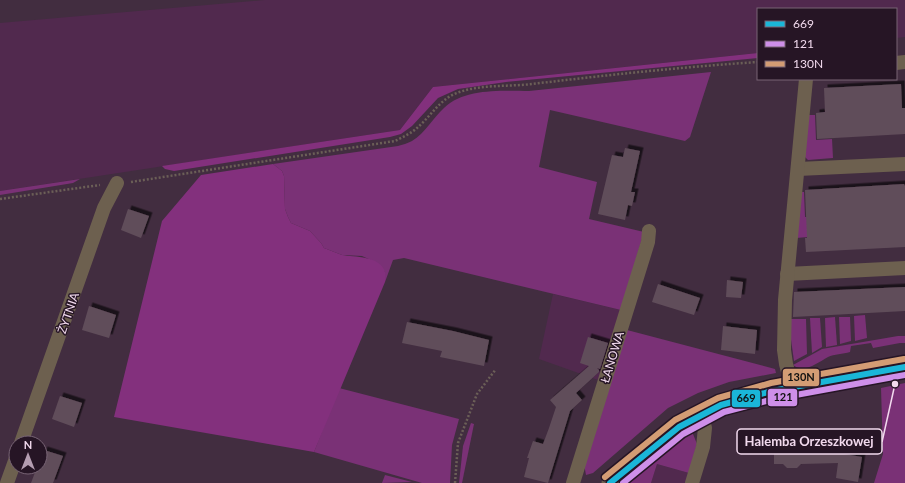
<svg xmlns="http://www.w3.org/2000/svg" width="905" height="483" font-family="Lato,sans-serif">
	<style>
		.built { fill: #51294e }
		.green { fill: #7a3176 }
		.forest { fill: #83307d }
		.building { fill: #604d5a; filter: url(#shadow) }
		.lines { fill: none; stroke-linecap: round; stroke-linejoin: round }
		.path { stroke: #6b5f57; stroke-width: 2.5; stroke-dasharray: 2 2; stroke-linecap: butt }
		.minor { stroke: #6d604f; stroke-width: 14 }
		.tertiary { stroke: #6d604f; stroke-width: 17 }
		.bus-1-casing { stroke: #261525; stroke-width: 9 }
		.bus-2-casing { stroke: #261525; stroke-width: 9 }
		.bus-3-casing { stroke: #261525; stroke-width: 9 }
		.bus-1 { stroke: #1ab6d8; stroke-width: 6 }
		.bus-2 { stroke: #ce8fe9; stroke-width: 6 }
		.bus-3 { stroke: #d39c74; stroke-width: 6 }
		.labels { text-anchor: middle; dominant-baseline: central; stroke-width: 3; stroke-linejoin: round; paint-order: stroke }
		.street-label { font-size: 12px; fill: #f2daee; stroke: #261525 }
		.leader { fill: none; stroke: #f2daee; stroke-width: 1.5 }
		.callout-dot { fill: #f2daee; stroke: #261525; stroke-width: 1.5 }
		.callout { fill: #261525; stroke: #f2daee; stroke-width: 1.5 }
		.callout-label { font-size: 13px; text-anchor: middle; font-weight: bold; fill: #f2daee }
		.line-badge { stroke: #261525; stroke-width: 1.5 }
		.pale-badge-label { font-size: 11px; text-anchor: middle; font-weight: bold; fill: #111 }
	</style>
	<defs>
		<filter id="shadow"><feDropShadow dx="3.5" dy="-3.5" stdDeviation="0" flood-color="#0009"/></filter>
	</defs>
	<rect width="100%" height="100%" fill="#422d40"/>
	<!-- built -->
	<g class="built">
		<path d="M265,0H905V37L896,38V9H758V53L433,87L400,130L0,191V23Z"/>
		<path d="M553,294L621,310L601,381L539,359Z"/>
		<path d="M657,464L689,473L686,483H651Z"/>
	</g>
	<!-- green -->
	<g class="green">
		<path d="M711,72L690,137L685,141L550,110L539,167L597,182L589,219L644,232L621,310L404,258L393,260L385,282V272L373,261L362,256L342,255L324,248L321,243L310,231L291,223L288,217L285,209L284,176L282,171L273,164L398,146C402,145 408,143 412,141C425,133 433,118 444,108C465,88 502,91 529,91Z"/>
		<path d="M809,115H815L816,140L832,139L833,158L808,160L804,156Z"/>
		<path d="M80,179L73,183L0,195V191Z"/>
		<path d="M801,192H804L805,217H819L820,236L796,238Z"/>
		<path d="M865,315L867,338L855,341L854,316Z"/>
		<path d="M835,317L837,345L826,347L825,318Z"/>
		<path d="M839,317H850L851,341L840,344Z"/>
		<path d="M810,318H820L822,347L812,353Z"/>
		<path d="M789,319H806L807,354L794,361L789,325Z"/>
		<path d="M627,330L775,369L776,373L729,382L698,393L668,408L593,473L586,475L584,464Z"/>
		<path d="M898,336H905V343H900L873,348L871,343L851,346L850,352C843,354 834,354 828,357C817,363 804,374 793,365L822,349Z"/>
		<path d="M905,383V483H874L883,454L881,388Z"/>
		<path d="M339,388L459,419L452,445L450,483H422L314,452Z"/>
		<path d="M471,423L474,424L462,483H459L463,446Z"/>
		<path d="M687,433L693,434L697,444L689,473L657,464L651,483H628L680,436Z"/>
		<path d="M385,475L412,482L382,483Z"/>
	</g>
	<!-- forest -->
	<g class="forest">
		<path d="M758,53V58L506,82L458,89L438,98L412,126L401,134L390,137L174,171L165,169L162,166L400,130L433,87Z"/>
		<path d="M273,164L282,171L284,176L285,209L288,217L291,223L310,231L321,243L324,248C330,250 336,253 342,255C354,257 381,256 385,272C386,274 385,279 385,282L314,452L114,417L162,221L201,175Z"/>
	</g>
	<!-- building -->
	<g class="building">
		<path d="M901,84L902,108H905V134L817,139L816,113L825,112L824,88Z"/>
		<path d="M625,148L640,151L631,192H635L632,206L628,205L625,220L598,214L612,155L623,157Z"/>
		<path d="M904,184L905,186V247L806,252L805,238H807L805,190Z"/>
		<path d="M128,209L149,216L141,238L121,230Z"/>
		<path d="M727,280L743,282L741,298L726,297Z"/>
		<path d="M658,284L700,298L694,315L652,302Z"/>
		<path d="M905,287V311L793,317L794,292Z"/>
		<path d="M89,306L116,315L109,338L82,330Z"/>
		<path d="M407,322L453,331L489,340L484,366L440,357L442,351L402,343Z"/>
		<path d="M723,326L757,330L755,354L721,350Z"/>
		<path d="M588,337L608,343L600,369L597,368L599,370V372L576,393L582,400L570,411L548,483L524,477L529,458H527L533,441L543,444L549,428L556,407L550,400L589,366L580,363Z"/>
		<path d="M60,396L82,403L74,427L52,419Z"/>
		<path d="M827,443V451L862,457L858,482L836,478L838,463L801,464L797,468H787L783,464H774V445L775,444Z"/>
		<path d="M44,450L63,456L53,483H31L37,467H40V461Z"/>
	</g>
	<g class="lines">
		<!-- path -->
		<g class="path">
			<path d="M131,182L395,141C403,137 412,133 418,127C431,116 440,99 457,93C480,84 507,87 532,84C607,75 682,67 758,62"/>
			<path d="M0,199L100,185"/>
			<path d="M455,483L458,443L477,394L496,369"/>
		</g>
		<!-- minor -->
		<g class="minor">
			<path d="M896,63L905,62"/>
			<path d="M798,169L905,164"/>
			<path d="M787,274L905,268"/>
			<path d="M792,387L786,364L784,350L785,300L806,79"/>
			<path d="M21,443L104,208L117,183"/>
			<path d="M7,483L16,458"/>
			<path d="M573,483L648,242L649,231"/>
			<path d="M692,483L703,447L705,428L701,414"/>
		</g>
		<!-- tertiary -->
		<path class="tertiary" d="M610,483L679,427L721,405L743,398L772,391L905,367"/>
		<defs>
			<path id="bus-1" d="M610,483L679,427L721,405L772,391L905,367"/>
			<path id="bus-2" d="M623,483L683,434L724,412L774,399L905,375"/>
			<path id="bus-3" d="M605,477L675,420L718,398L771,383L904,359"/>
		</defs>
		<!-- bus-1 casing -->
		<use href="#bus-1" class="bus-1-casing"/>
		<!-- bus-2 casing -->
		<use href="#bus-2" class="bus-2-casing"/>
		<!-- bus-3 casing -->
		<use href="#bus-3" class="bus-3-casing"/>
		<!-- bus-1 -->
		<use href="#bus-1" class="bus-1"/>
		<!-- bus-2 -->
		<use href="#bus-2" class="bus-2"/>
		<!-- bus-3 -->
		<use href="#bus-3" class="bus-3"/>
	</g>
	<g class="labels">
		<!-- street labels -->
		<g class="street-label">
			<text transform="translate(68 313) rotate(-71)">ŻYTNIA</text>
			<text transform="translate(612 357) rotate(-73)">ŁANOWA</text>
		</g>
	</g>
	<!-- callouts -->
	<path class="leader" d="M895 384L882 442"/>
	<circle class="callout-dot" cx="895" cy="384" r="4"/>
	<rect class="callout" x="737" y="429" width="145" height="25" rx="4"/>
	<g class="callout-label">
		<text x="809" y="446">Halemba Orzeszkowej</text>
	</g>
	<g class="line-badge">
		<rect x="782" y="368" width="38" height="19" rx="4" fill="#d39c74"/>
		<rect x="767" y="388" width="31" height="19" rx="4" fill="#ce8fe9"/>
		<rect x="731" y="389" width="30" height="19" rx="4" fill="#1ab6d8"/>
	</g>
	<g class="pale-badge-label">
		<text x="801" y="381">130N</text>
		<text x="783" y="401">121</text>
		<text x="746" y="402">669</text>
	</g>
	<!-- legend -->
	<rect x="757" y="8" width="140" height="72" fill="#261525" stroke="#786475"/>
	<rect x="765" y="21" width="20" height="6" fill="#1ab6d8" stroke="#786475"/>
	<text x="793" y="28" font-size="12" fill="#f2daee">669</text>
	<rect x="765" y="41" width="20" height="6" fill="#ce8fe9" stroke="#786475"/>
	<text x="793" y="48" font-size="12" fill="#f2daee">121</text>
	<rect x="765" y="61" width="20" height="6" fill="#d39c74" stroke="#786475"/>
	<text x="793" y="68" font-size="12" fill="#f2daee">130N</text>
	<!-- north arrow -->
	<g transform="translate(28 455)"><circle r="19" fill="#261525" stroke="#786475"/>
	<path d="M0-3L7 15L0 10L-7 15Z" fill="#b49db1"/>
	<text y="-6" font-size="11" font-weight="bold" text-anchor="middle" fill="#f2daee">N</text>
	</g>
</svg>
